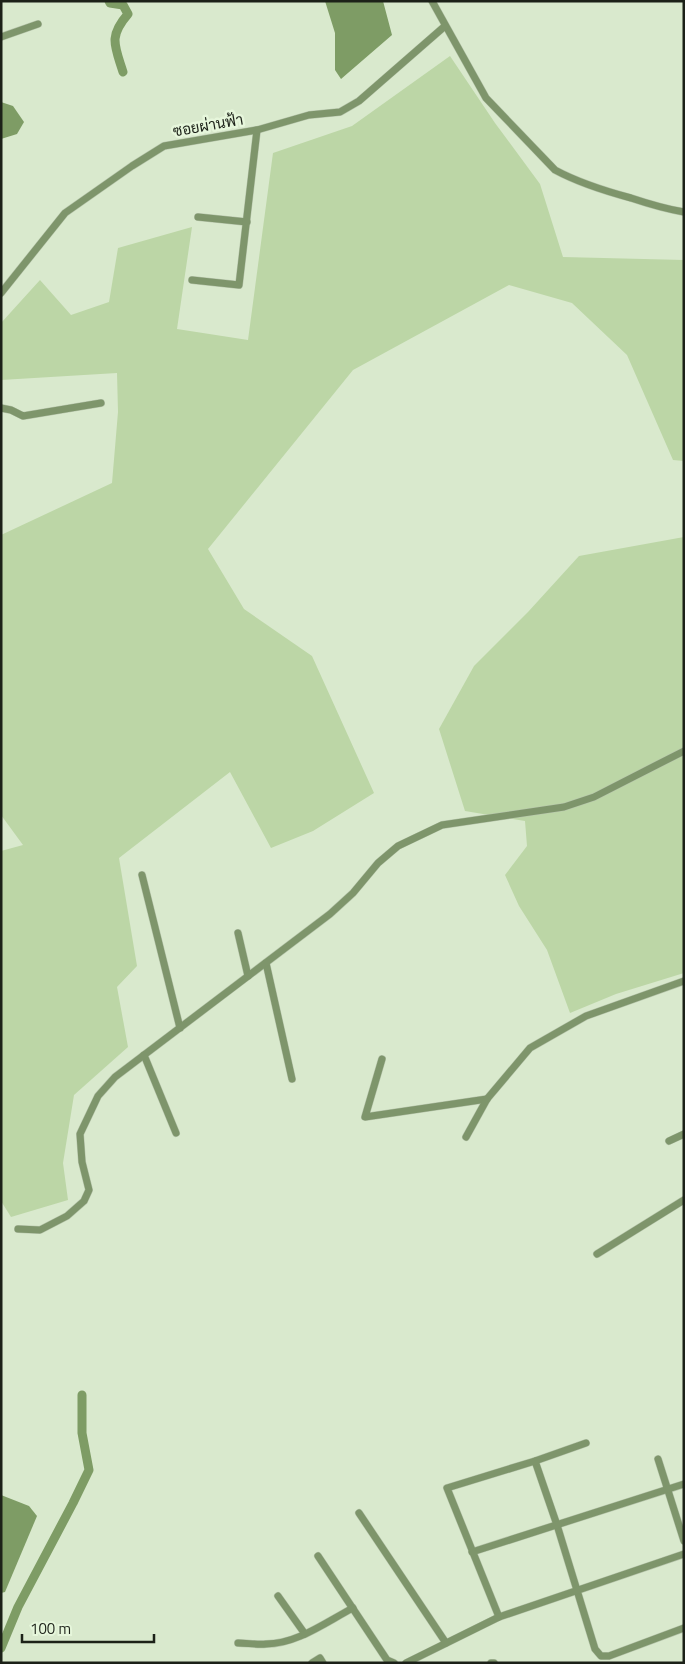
<svg xmlns="http://www.w3.org/2000/svg" width="685" height="1664" font-family="'Titillium Web',Sarabun,sans-serif">
	<style>
		.green { fill: #bcd6a6 }
		.water { fill: #7e9c65 }
		.lines { fill: none; stroke-linecap: round; stroke-linejoin: round }
		.canal { stroke: #7e9c65; stroke-width: 9 }
		.street-casing { stroke: #b7c5ac; stroke-width: 8 }
		.street { stroke: #7e956b; stroke-width: 7 }
		.labels { text-anchor: middle; dominant-baseline: central; stroke-width: 5; stroke-linejoin: round; paint-order: stroke }
		.street-label { font-size: 15px; fill: #1c2118; stroke: #e6f6db }
	</style>
	<rect width="100%" height="100%" fill="#d9e9cd"/>
	<!-- green -->
	<g class="green">
		<path d="M450,56L495,123L540,184L563,257L684,260V461L673,460L627,355L572,303L509,285L353,370L208,549L244,609L312,656L374,793L313,831L271,848L230,772L119,858L137,966L117,987L128,1047L74,1095L63,1163L68,1200L11,1217L1,1201V851L23,845L1,815V535L112,483L118,412L117,373L1,380V323L40,280L71,315L109,302L118,248L192,227L177,329L248,340L273,153L352,126Z"/>
		<path d="M684,537V973L616,994L570,1013L547,950L519,906L505,875L527,846L525,821L465,811L439,729L474,666L528,612L579,556Z"/>
	</g>
	<!-- water -->
	<g class="water">
		<path d="M325,1H383L392,35L341,79L335,70V33Z"/>
		<path d="M1,102L13,106L24,122L17,134L1,139Z"/>
		<path d="M1,1495L29,1506L37,1516L5,1592L1,1593Z"/>
	</g>
	<g class="lines">
		<!-- canal -->
		<g class="canal">
			<path d="M109,1L110,3L123,5L128,14C108,37 115,46 123,72"/>
			<path d="M1,1648L18,1607L73,1503L89,1470L82,1433V1395"/>
		</g>
		<defs>
			<g id="street">
				<path d="M432,1L486,98L555,170C579,183 605,191 631,198C649,204 666,209 684,212"/>
				<path d="M1,37L38,24"/>
				<path d="M198,217L247,222"/>
				<path d="M192,280L239,285L257,130"/>
				<path d="M1,293L65,213L132,166L164,146L257,130L309,115L340,112L359,101L445,26"/>
				<path d="M1,408L11,410L23,416L101,403"/>
				<path d="M142,875L180,1028"/>
				<path d="M238,933L248,976"/>
				<path d="M266,963L292,1079"/>
				<path d="M144,1055L176,1133"/>
				<path d="M382,1059L365,1117L487,1099"/>
				<path d="M466,1137L487,1099L530,1048L586,1016L684,981"/>
				<path d="M669,1141L684,1134"/>
				<path d="M18,1229L40,1230L67,1216L84,1201L89,1190L82,1162L80,1134L98,1096L115,1077L330,914L353,893L378,863L398,846L442,825L564,807L594,797L684,751"/>
				<path d="M597,1254L684,1200"/>
				<path d="M658,1459L684,1541"/>
				<path d="M535,1461L557,1525L595,1649L601,1656H609L684,1628"/>
				<path d="M359,1513L446,1643"/>
				<path d="M472,1552L684,1484"/>
				<path d="M318,1556L387,1660L394,1663"/>
				<path d="M278,1596L305,1634"/>
				<path d="M499,1617L447,1488L535,1461L586,1443"/>
				<path d="M238,1643C247,1643 257,1645 266,1644C297,1644 326,1622 353,1608"/>
				<path d="M312,1663L320,1658L323,1663"/>
				<path d="M406,1663L499,1617L684,1554"/>
				<path d="M491,1663H494"/>
			</g>
		</defs>
		<!-- street casing -->
		<use href="#street" class="street-casing"/>
		<!-- street -->
		<use href="#street" class="street"/>
	</g>
	<g class="labels">
		<!-- street labels -->
		<g class="street-label">
			<text transform="translate(208 125) rotate(-10)">ซอยผ่านฟ้า</text>
		</g>
	</g>
	<!-- border -->
	<rect width="685" height="1664" fill="none" stroke="#1c2118" stroke-width="5"/>
	<!-- scale -->
	<path d="M22 1634v8h132v-8" fill="none" stroke="#1c2118" stroke-width="2.5"/>
	<text x="30" y="1634" font-size="15" fill="#1c2118" stroke="#e6f6db" stroke-width="4" paint-order="stroke">100 m</text>
</svg>
